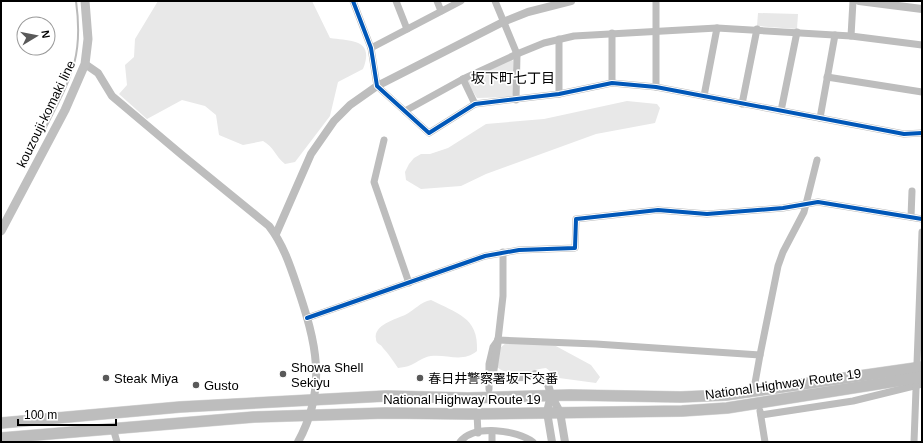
<svg xmlns="http://www.w3.org/2000/svg" width="923" height="443" font-family="Arial,'Noto Sans JP',sans-serif">
	<style>
		.green { fill: #e8e8e8 }
		.lines { fill: none; stroke-linecap: round; stroke-linejoin: round }
		.stream { stroke: #bababa; stroke-width: 2 }
		.trunk-casing { stroke: #dbdbdb; stroke-width: 12 }
		.minor { stroke: #bdbdbd; stroke-width: 7 }
		.tertiary { stroke: #bdbdbd; stroke-width: 8 }
		.secondary { stroke: #bfbfbf; stroke-width: 9 }
		.trunk { stroke: #bdbdbd; stroke-width: 11 }
		.cycleway-casing { stroke: #fff; stroke-width: 6 }
		.cycleway { stroke: #0057b8; stroke-width: 4 }
		.poi-dot { fill: #595959; stroke: #fff; stroke-width: 1.5 }
		.labels { text-anchor: middle; dominant-baseline: central; stroke-width: 3.5; stroke-linejoin: round; paint-order: stroke }
		.street-label { font-size: 13px; fill: #000; stroke: #fff }
		.poi-label { font-size: 13px; fill: #000; stroke: #fff; text-anchor: start }
		.neighbourhood-label { font-size: 14px; fill: #000; stroke: #fff }
	</style>
	<rect width="100%" height="100%" fill="#fff"/>
	<!-- green -->
	<g class="green">
		<path d="M158,1H312L330,38C351,41 375,39 363,69L338,82L330,116L295,162L285,164C275,156 274,147 263,141L243,145L219,135L216,115L205,106L182,100L147,119L119,94L127,85L125,65L134,57L135,39Z"/>
		<path d="M758,13L798,14L797,29L757,26Z"/>
		<path d="M511,59L513,61V95L511,97L477,98L467,82L468,79Z"/>
		<path d="M627,101L657,104L660,108L655,123L596,134L486,174L461,186L421,189L406,180L405,172L409,164L414,158L421,154H430L448,148L486,124L544,119Z"/>
		<path d="M431,300C456,313 479,317 477,351C463,363 447,354 431,356C423,357 418,362 411,365C407,367 402,367 398,368C393,361 389,354 383,348C381,344 376,344 376,339C373,325 396,319 405,315C415,310 420,302 431,300Z"/>
		<path d="M506,343L554,345L591,365L600,377L596,383L559,378L546,368C530,370 510,378 497,367L500,348Z"/>
	</g>
	<g class="lines">
		<!-- stream -->
		<path class="stream" d="M45,129C70,79 84,59 76,1"/>
		<defs>
			<g id="trunk">
				<path d="M1,423L180,407L386,396L468,398L570,395L681,397L726,395L922,367"/>
				<path d="M1,438L254,417L386,413L469,414L682,411L727,408L922,377"/>
			</g>
		</defs>
		<!-- trunk casing -->
		<use href="#trunk" class="trunk-casing"/>
		<!-- minor -->
		<g class="minor">
			<path d="M353,1L371,48L377,86L429,133L475,104L559,94L612,83L656,87L904,134L922,133"/>
			<path d="M396,1L407,29"/>
			<path d="M437,1L441,11"/>
			<path d="M495,1L517,54L516,100"/>
			<path d="M612,33V83"/>
			<path d="M851,36L853,1"/>
			<path d="M559,39V94"/>
			<path d="M371,48L461,1"/>
			<path d="M827,77L922,92"/>
			<path d="M463,79L475,104"/>
			<path d="M656,87V1"/>
			<path d="M704,96L717,28"/>
			<path d="M742,104L757,29"/>
			<path d="M405,111L463,79L517,54L544,43L574,36L717,28L851,36L922,45"/>
			<path d="M781,111L797,32"/>
			<path d="M820,118L835,35"/>
			<path d="M384,140L374,182L409,283"/>
			<path d="M911,217L912,191"/>
			<path d="M307,318L485,256L519,250L575,248L576,219L658,210L707,214L783,208L818,202L922,219"/>
			<path d="M498,340L596,344L760,355"/>
			<path d="M489,389V364L493,347L498,340L503,296V252"/>
			<path d="M756,392L755,383L760,355L778,266L783,252L804,212L817,160"/>
			<path d="M760,411L765,442"/>
			<path d="M477,414L478,433"/>
			<path d="M761,415L853,401L922,384"/>
			<path d="M113,428L117,442"/>
			<path d="M460,442C474,424 517,430 533,442"/>
			<path d="M492,442V431"/>
			<path d="M914,442L922,232"/>
		</g>
		<!-- tertiary -->
		<g class="tertiary">
			<path d="M859,1L922,9"/>
			<path d="M85,64L98,73L112,96L182,155L269,226C283,244 290,265 297,286C316,342 328,387 298,442"/>
			<path d="M276,234L311,154L334,121L350,105L377,86L503,22L528,12L571,1"/>
			<path d="M498,340L493,373L498,378L524,377L535,374L547,381L551,395L547,412L552,442"/>
			<path d="M551,395L560,412L565,442"/>
		</g>
		<!-- secondary -->
		<path class="secondary" d="M1,231L65,110L85,64L88,39L85,1"/>
		<!-- trunk -->
		<use href="#trunk" class="trunk"/>
		<defs>
			<g id="cycleway">
				<path d="M353,1L371,48L377,86L429,133L475,104L559,94L612,83L656,87L904,134L922,133"/>
				<path d="M307,318L485,256L519,250L575,248L576,219L658,210L707,214L783,208L818,202L922,219"/>
			</g>
		</defs>
		<!-- cycleway casing -->
		<use href="#cycleway" class="cycleway-casing"/>
		<!-- cycleway -->
		<use href="#cycleway" class="cycleway"/>
	</g>
	<!-- markers -->
	<g class="poi-dot">
		<circle cx="283" cy="374" r="4"/>
		<circle cx="106" cy="378" r="4"/>
		<circle cx="420" cy="378" r="4"/>
		<circle cx="196" cy="385" r="4"/>
	</g>
	<g class="labels">
		<!-- street labels -->
		<g class="street-label">
			<text transform="translate(46 114) rotate(-64)">kouzouji-komaki line</text>
			<text transform="translate(783 384) rotate(-8)">National Highway Route 19</text>
			<text x="462" y="399">National Highway Route 19</text>
		</g>
		<!-- poi labels -->
		<g class="poi-label">
			<text x="291" y="367">Showa Shell<tspan x="291" dy="15">Sekiyu</tspan></text>
			<text x="114" y="378">Steak Miya</text>
			<text x="428" y="378">春日井警察署坂下交番</text>
			<text x="204" y="385">Gusto</text>
		</g>
		<!-- neighbourhood labels -->
		<g class="neighbourhood-label">
			<text x="513" y="78">坂下町七丁目</text>
		</g>
	</g>
	<!-- border -->
	<rect width="923" height="443" fill="none" stroke="#000000" stroke-width="4"/>
	<!-- north arrow -->
	<g transform="translate(36 36) rotate(80)"><circle r="19" fill="#ffffff" stroke="#999999"/>
	<path d="M0-3L7 15L0 10L-7 15Z" fill="#595959"/>
	<text y="-6" font-size="11" font-weight="bold" text-anchor="middle" fill="#000000">N</text>
	</g>
	<!-- scale -->
	<path d="M18 419v6h98v-6" fill="none" stroke="#000000" stroke-width="2"/>
	<text x="24" y="419" font-size="12" fill="#000000" stroke="#ffffff" stroke-width="3" paint-order="stroke">100 m</text>
</svg>
